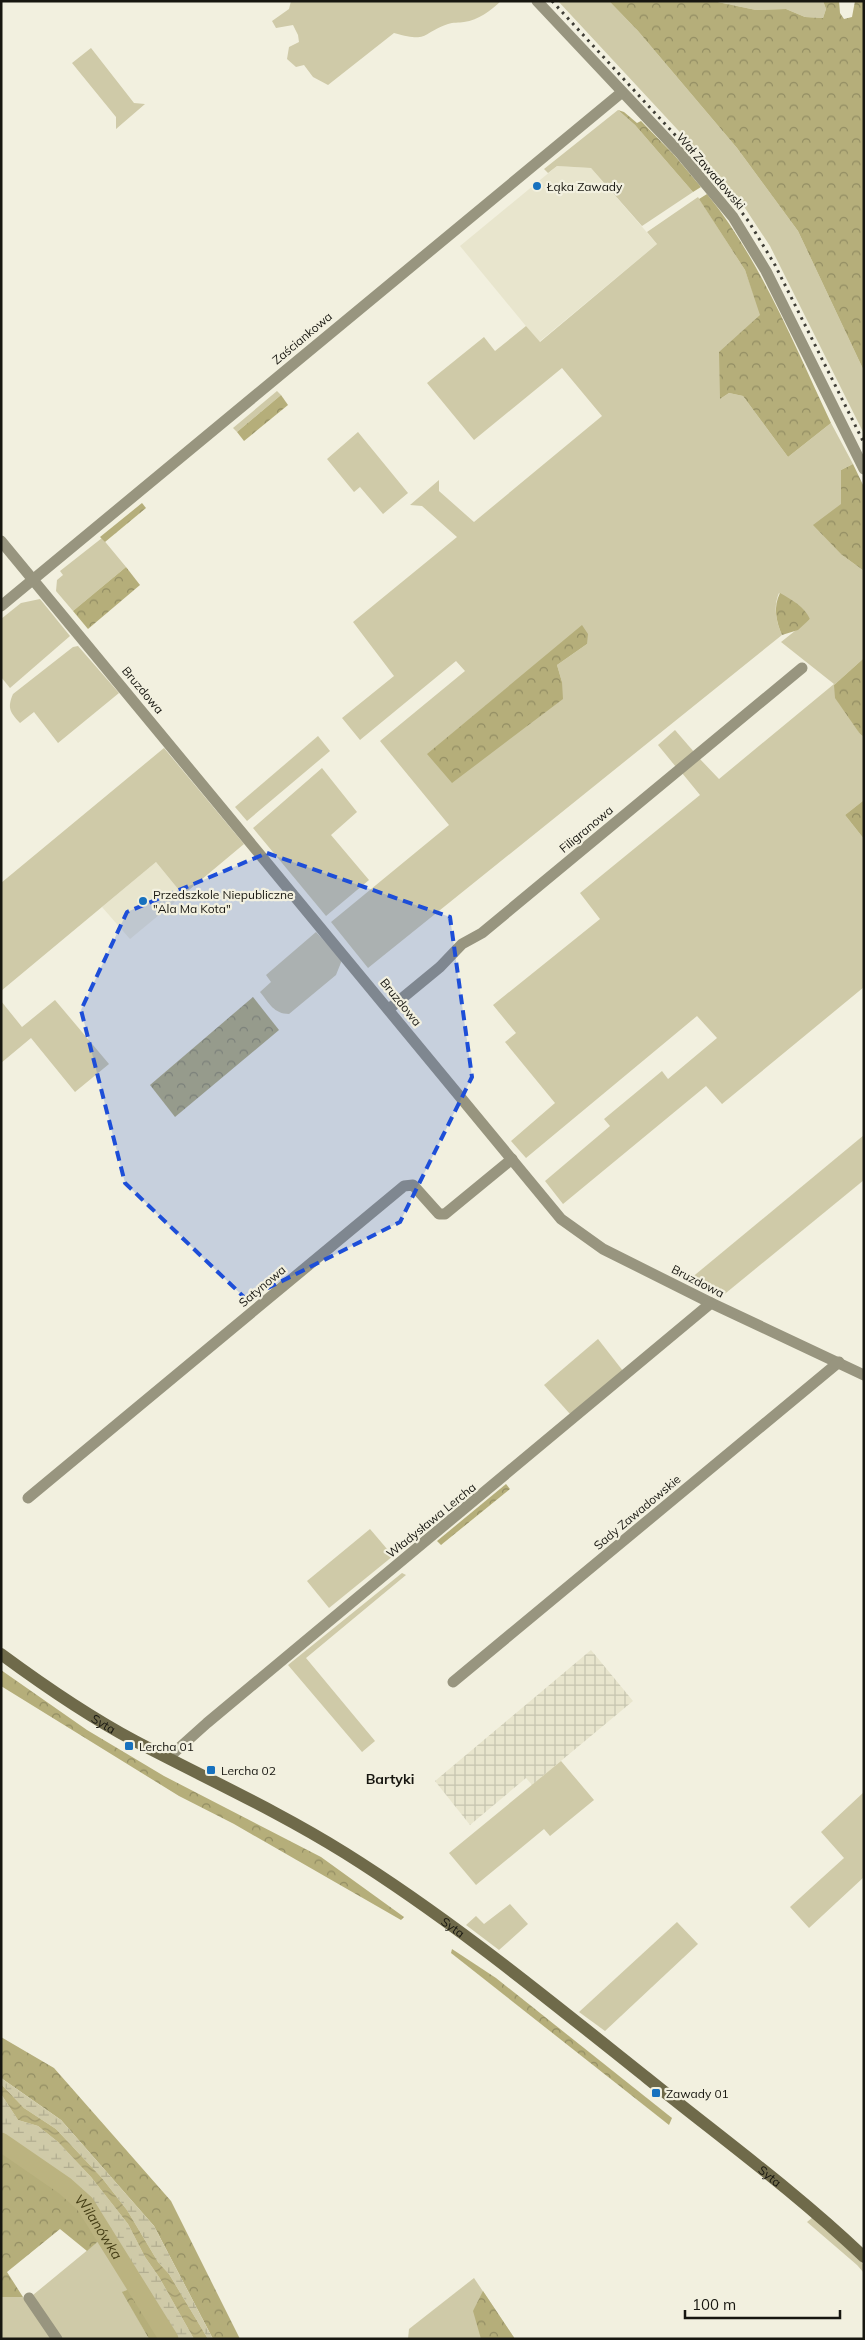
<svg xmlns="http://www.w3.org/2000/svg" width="865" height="2340" font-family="Mulish,sans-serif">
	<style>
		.built { fill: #e8e5cd }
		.industrial { fill: url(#industrial-grid) }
		.grass { fill: #cfcaa8; fill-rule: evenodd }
		.forest { fill: url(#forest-crowns) }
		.wetland { fill: url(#wetland-marsh) }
		.water { fill: url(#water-waves) }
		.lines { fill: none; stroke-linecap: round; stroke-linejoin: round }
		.river { stroke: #bbb380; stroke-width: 19 }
		.street { stroke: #98957f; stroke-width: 11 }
		.secondary { stroke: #6f6a4a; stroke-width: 12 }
		.rail { stroke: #3f3e36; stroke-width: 3; stroke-dasharray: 2.5 5; stroke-linecap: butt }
		.marked { fill: #1d4ed8; fill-opacity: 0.2; stroke: #1d4ed8; stroke-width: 4; stroke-dasharray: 10 6; stroke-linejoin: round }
		.poi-dot { fill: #1771be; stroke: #f2f0df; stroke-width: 2 }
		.labels { text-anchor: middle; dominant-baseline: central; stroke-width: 4.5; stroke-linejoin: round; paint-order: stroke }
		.street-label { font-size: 12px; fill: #171610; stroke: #f2f0df }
		.poi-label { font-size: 12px; fill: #171610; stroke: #f2f0df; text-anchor: start }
		.neighbourhood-label { font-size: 14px; font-weight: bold; fill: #171610; stroke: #f2f0df }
		.water-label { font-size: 14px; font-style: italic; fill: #453e15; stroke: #f2f0df }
	</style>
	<defs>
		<pattern id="industrial-grid" width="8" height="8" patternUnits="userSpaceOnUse" patternTransform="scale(1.25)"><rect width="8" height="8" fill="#e8e5cd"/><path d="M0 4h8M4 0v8" fill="none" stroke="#c6c4af"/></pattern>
		<pattern id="forest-crowns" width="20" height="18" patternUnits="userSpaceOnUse" patternTransform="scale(1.25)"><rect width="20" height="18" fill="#b5ae7a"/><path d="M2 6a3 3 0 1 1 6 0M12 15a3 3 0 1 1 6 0" fill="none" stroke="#928d63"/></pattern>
		<pattern id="wetland-marsh" width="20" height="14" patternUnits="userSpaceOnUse" patternTransform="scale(1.25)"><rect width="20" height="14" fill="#cfcaa8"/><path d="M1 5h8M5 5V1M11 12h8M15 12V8" fill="none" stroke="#b1ad90"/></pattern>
		<pattern id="water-waves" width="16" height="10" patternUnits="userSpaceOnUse" patternTransform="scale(1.25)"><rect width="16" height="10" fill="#bbb380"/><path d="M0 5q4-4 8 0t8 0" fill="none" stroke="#a0996e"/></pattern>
	</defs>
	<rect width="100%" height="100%" fill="#f2f0df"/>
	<!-- built -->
	<g class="built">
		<path d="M557,166L591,168L657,244L539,342L460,246Z"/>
		<path d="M156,862L183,895L130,939L102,907Z"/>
	</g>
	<!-- industrial -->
	<path class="industrial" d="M591,1650L633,1701L532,1785L526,1778L470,1825L435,1781Z"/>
	<!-- grass -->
	<g class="grass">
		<path d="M291,1H501C490,11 479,20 464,22C459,23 453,22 448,24C420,34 429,43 394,33L328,85L313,77L304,65L296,67L287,59L289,47L299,42L298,35L293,25L276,28L272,21L289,9Z"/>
		<path d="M558,1H609L638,31L737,148L798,231L864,371V434L770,246L745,208L690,143Z"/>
		<path d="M713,1H823L826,9L823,18L805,17L786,9L756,10Z"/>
		<path d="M91,48L134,103L145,104L116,129V117L72,63Z"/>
		<path d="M618,110L635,125L693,192L642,226L591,168L557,166L548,173L544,169Z"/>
		<path d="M698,197L745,270L761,315L741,333L720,399L729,393L743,396L788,457L831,423L853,464L841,470L842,555L864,571V658L834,685L860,734L864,737V800L845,815L864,839V987L722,1104L706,1086L563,1204L545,1181L610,1126L604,1119L662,1071L668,1079L717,1038L697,1016L526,1158L511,1141L555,1103L505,1042L516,1033L493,1005L600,919L580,893L700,795L682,773L699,758L719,779L834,684L781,642L810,619L779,593C773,607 776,622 782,635L368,968L331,922L449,825L380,741L465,671L456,661L360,740L342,718L394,676L353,622L457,537L422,506L410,505L439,480V491L474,522L602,416L562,368L474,440L427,383L484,337L495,351L526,326L540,342L657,244L647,232ZM582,626L587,644L557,665L562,682L428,754Z"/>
		<path d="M277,391L281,395L237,432L233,428Z"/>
		<path d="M358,432L408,493L383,514L360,487L354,492L327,459Z"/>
		<path d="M102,538L126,567L73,611L56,591L57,580L63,575L60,571Z"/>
		<path d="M40,599L70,636L10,688L1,677V619L21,603Z"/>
		<path d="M78,646L119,693L58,743L34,712L20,723C10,712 7,708 13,694L73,647Z"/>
		<path d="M675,730L694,752L676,767L658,745Z"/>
		<path d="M318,736L330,751L247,821L235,807Z"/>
		<path d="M164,748L244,844L183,895L156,862L1,991V883Z"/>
		<path d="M322,768L357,812L331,835L369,880L326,916L253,828Z"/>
		<path d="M316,932L342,960L336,975L289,1014C274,1014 269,1003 260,992L271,982L266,975Z"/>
		<path d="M55,1000L109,1064L75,1092L31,1038L1,1063V1001L22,1027Z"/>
		<path d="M864,1135V1180L721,1297L690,1279Z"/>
		<path d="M598,1339L623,1371L570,1414L544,1385Z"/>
		<path d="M370,1529L393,1556L329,1608L307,1581Z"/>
		<path d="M402,1573L406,1575L306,1658L375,1741L362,1752L288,1665Z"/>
		<path d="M561,1761L594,1800L550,1836L544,1829L476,1885L449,1853Z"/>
		<path d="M864,1792V1877L809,1928L790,1907L844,1858L821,1832Z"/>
		<path d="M510,1904L528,1924L499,1950L466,1925L476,1916L484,1924Z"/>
		<path d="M677,1922L698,1944L605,2031L579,2012Z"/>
		<path d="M813,2217L864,2265V2273L857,2265L807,2222Z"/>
		<path d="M101,2239L129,2289L123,2292L149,2339H62L33,2295Z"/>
		<path d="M474,2278L515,2339H408L409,2329Z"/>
		<path d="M1,2297H23L52,2339H1Z"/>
	</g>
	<!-- forest -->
	<g class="forest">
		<path d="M609,1H713L756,10L786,9L805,17L823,18L826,9L823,1H839L840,13L844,19L852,17L855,1H864V371L798,231L737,148L638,31Z"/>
		<path d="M618,110L624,112L637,123L641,121L675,156L701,187L693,192L635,125Z"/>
		<path d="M707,194C760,259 795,347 831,423L788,457L743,396L729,393L720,399L719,352L760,315L745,270L699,199Z"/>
		<path d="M281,395L288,405L244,441L237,432Z"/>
		<path d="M853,464L864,487V571L842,555L813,525L841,504V470Z"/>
		<path d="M142,503L146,508L105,542L100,537Z"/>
		<path d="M126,567L140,585L88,629L73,611Z"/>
		<path d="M780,593C792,600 804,606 810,619L798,630L782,635C776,621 773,607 780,593Z"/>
		<path d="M582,625L588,634L587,644L557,665L562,682L563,699L452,783L427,754Z"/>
		<path d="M864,658V737L860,734L835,698L834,685Z"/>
		<path d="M864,800V839L845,815Z"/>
		<path d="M253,997L279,1030L175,1117L150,1085Z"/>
		<path d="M506,1484L510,1489L441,1545L437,1541Z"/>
		<path d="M1,1670L87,1730L164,1776L321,1857L404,1917L401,1920L234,1824L179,1796L1,1686Z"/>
		<path d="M452,1949L496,1978L672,2118L669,2125L451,1953Z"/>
		<path d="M1,2037L54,2068L171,2201L240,2339H213L154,2226L61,2120L1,2078Z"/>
		<path d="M1,2152L79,2206L101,2239L87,2251L60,2229L7,2272L23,2297H1Z"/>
		<path d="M129,2289L163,2339H149L122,2292Z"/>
		<path d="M483,2291L515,2339H481L473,2311Z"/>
	</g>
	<!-- wetland -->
	<g class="wetland">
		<path d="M1,2078L61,2120L154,2226L213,2339H208L169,2274L158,2262L127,2210L102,2178L56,2129L24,2108L1,2084Z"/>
		<path d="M1,2094L18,2120L38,2126L58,2142L91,2177L128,2224L145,2257L159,2277L194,2339H176L90,2198L1,2136Z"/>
	</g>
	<!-- water -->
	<path class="water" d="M1,2084L24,2108L56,2129L102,2178L127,2210L158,2262L169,2274L208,2339H194L159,2277L145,2257L128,2224L91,2177L58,2142L38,2126L18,2120L1,2094Z"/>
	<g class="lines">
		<!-- river -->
		<path class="river" id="s1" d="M1,2142L65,2186L85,2204L169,2339"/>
		<!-- street -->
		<g class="street">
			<path d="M537,1L680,153L733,217L766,271L864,469"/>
			<path d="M1,541L561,1219L603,1249L711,1303L864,1375"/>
			<path d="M1,606L621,93"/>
			<path d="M389,1009L440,967L462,944L482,933L802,668"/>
			<path d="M28,1498L404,1186L413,1185L439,1214H445L512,1159"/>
			<path d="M453,1682L839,1362"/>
			<path d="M168,1758L207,1723L711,1303"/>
			<path d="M29,2298L57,2339"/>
		</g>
		<!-- secondary -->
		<path class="secondary" id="s2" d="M1,1654C43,1685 88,1716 135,1741C205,1778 278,1811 345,1853C452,1920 549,2000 647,2078C720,2137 796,2192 864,2257"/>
		<!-- rail -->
		<path class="rail" d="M552,1L722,186L749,222L775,265L864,443"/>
	</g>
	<!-- marked area -->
	<path class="marked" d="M267,853L450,917L472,1077L400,1222L246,1299L125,1183L81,1010L127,912Z"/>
	<!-- markers -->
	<g class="poi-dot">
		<circle cx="537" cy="186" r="5"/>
		<circle cx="143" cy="901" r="5"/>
		<rect x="124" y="1741" width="10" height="10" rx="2.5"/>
		<rect x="206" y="1765" width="10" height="10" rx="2.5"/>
		<rect x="651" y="2088" width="10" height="10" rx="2.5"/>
	</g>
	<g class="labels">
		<!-- street labels -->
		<g class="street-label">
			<text transform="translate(711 171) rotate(49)">Wał Zawadowski</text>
			<text transform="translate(302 338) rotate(-40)">Zaściankowa</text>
			<text transform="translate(143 690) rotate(50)">Bruzdowa</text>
			<text transform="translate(586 829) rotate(-40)">Filigranowa</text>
			<text transform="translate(401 1002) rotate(51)">Bruzdowa</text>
			<text transform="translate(698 1281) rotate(27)">Bruzdowa</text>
			<text transform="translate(262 1286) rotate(-40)">Satynowa</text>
			<text transform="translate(637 1512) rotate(-40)">Sady Zawadowskie</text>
			<text transform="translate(431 1520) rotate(-39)">Władysława Lercha</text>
			<text stroke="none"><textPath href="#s2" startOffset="124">Syta</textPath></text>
			<text stroke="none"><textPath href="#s2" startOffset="529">Syta</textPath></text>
			<text stroke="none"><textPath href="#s2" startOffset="932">Syta</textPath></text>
		</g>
		<!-- poi labels -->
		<g class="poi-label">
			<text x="547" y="186">Łąka Zawady</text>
			<text x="153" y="894">Przedszkole Niepubliczne<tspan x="153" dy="14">"Ala Ma Kota"</tspan></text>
			<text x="139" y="1746">Lercha 01</text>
			<text x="221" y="1770">Lercha 02</text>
			<text x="666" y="2093">Zawady 01</text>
		</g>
		<!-- neighbourhood labels -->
		<g class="neighbourhood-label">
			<text x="390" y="1779">Bartyki</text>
		</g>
		<!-- water labels -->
		<g class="water-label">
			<text stroke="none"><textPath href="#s1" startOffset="131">Wilanówka</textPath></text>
		</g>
	</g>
	<!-- border -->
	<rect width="865" height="2340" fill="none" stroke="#171610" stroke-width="5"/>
	<!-- scale -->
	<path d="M685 2310v8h155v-8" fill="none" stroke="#171610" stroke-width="2.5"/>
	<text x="692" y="2310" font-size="15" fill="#171610" stroke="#f2f0df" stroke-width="4" paint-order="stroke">100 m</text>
</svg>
